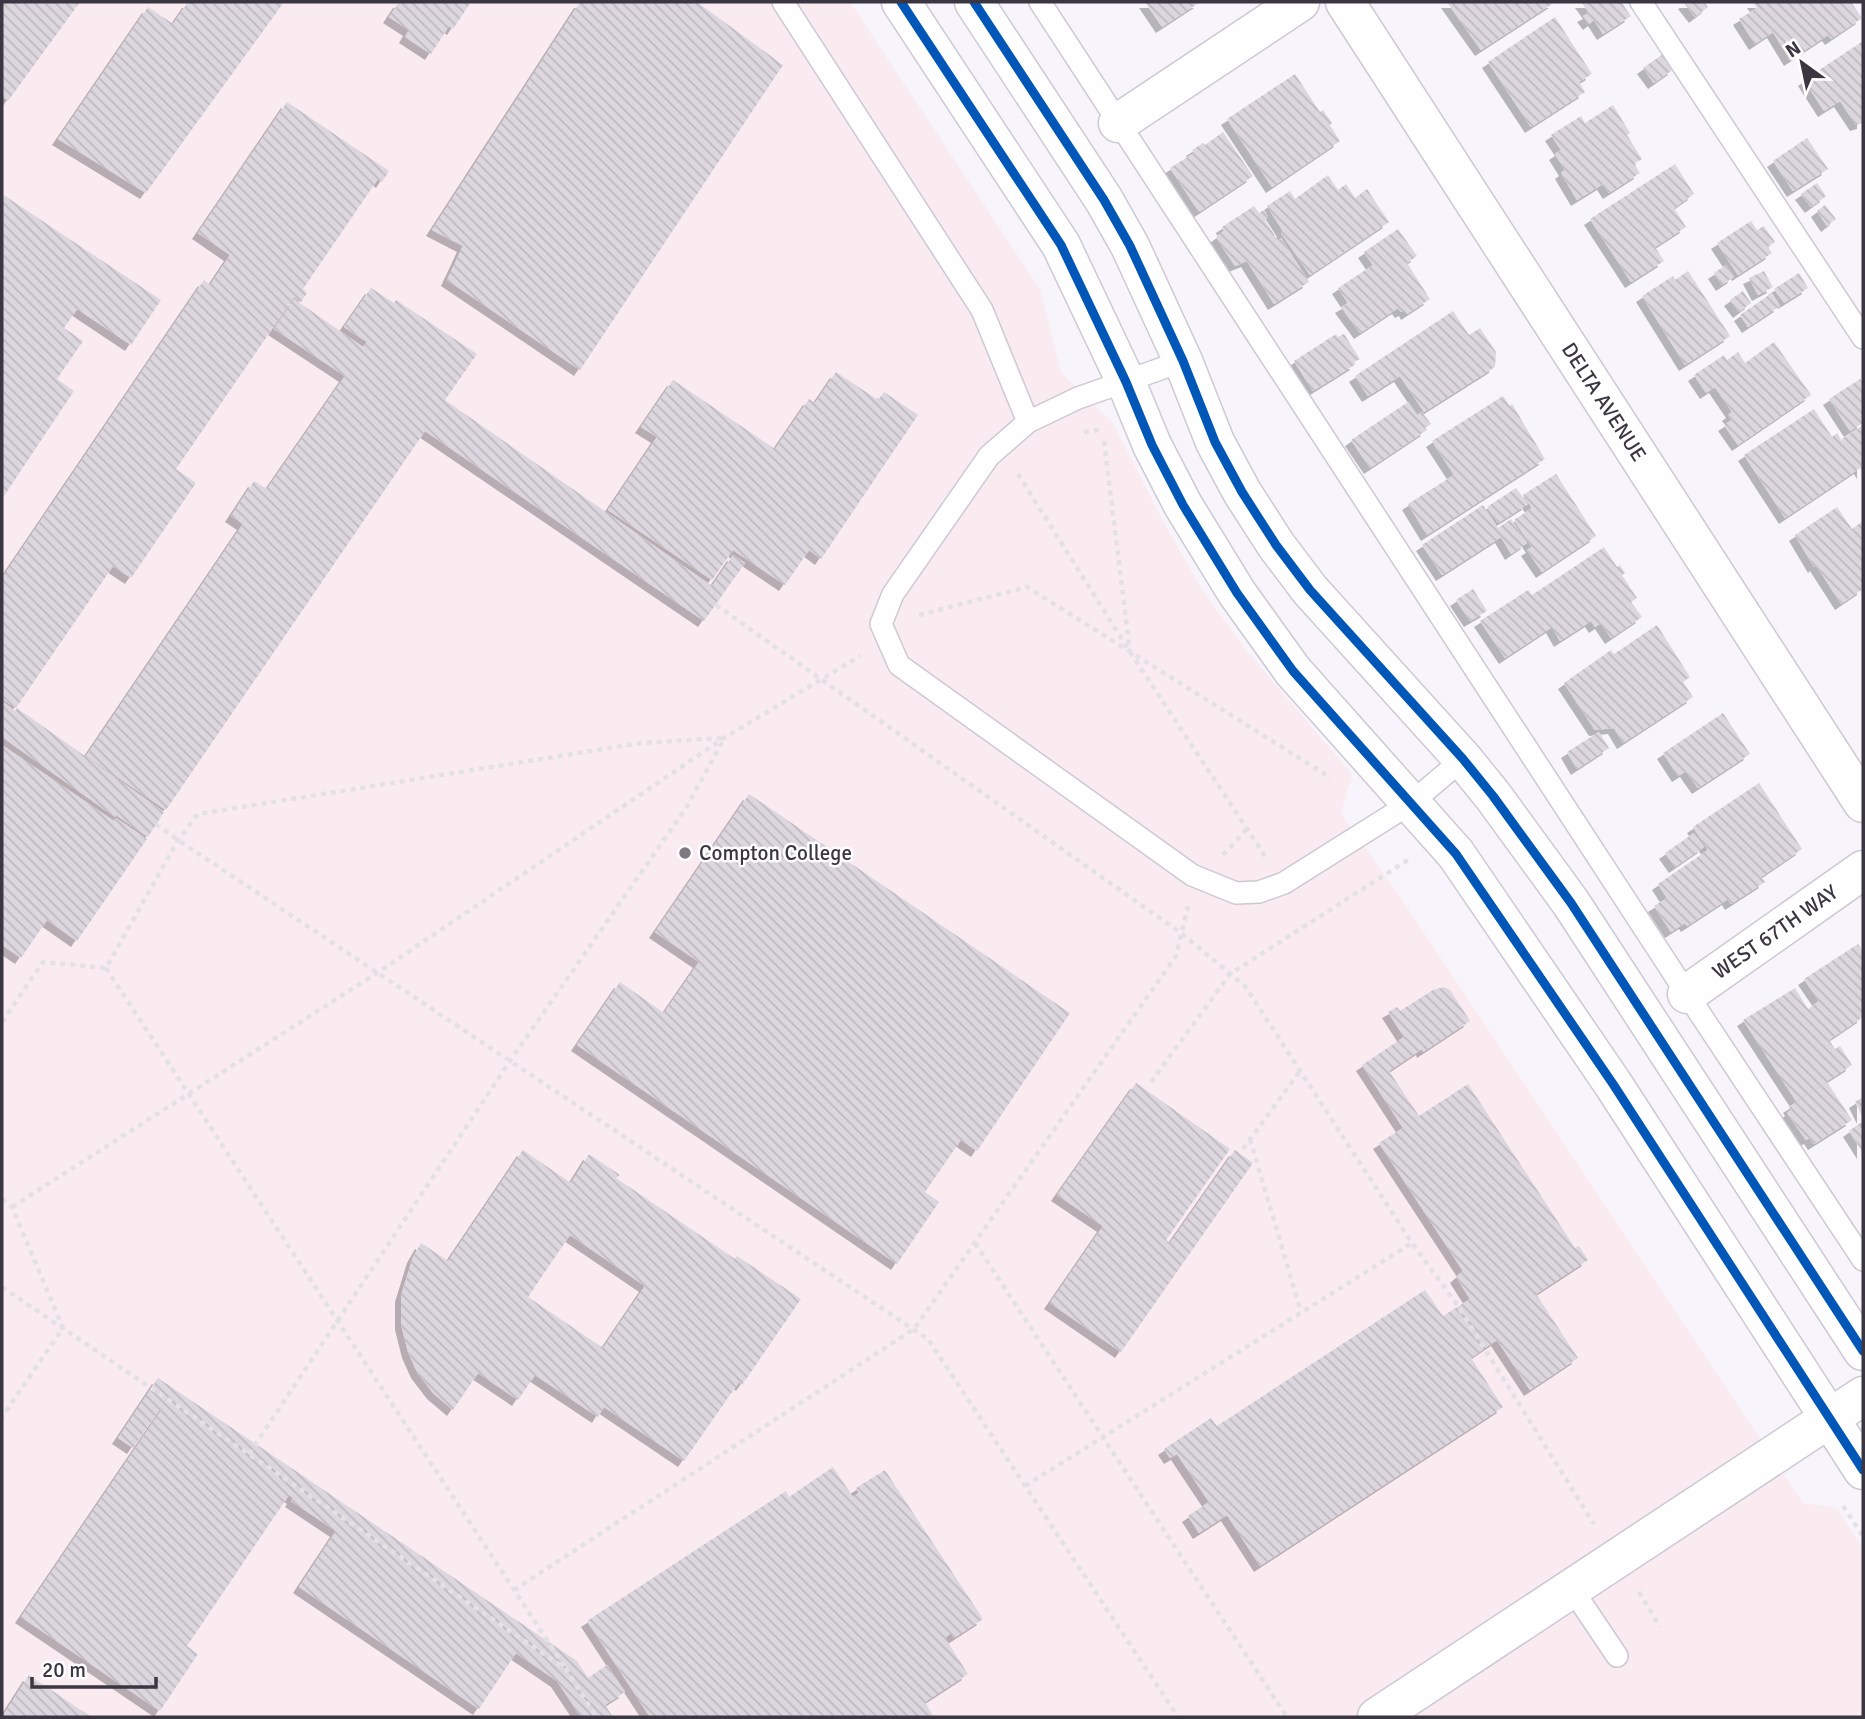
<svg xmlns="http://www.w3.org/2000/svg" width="1865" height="1719" font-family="Signika,sans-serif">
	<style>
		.education { fill: #faebf1 }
		.building { fill: url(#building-back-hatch); fill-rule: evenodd; filter: url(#shadow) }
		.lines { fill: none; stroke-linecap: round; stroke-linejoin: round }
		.service-casing { stroke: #ccc9d2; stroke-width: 24 }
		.minor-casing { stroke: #ccc9d2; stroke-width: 41 }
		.path { stroke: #e3e1e4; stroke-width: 4.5; stroke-dasharray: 5 5; stroke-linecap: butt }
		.service { stroke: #fefefe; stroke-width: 21 }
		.minor { stroke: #fefefe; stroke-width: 38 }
		.cycleway-casing { stroke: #fff; stroke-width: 13 }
		.cycleway { stroke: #0057b8; stroke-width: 9 }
		.poi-dot { fill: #7c7983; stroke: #fff; stroke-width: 2.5 }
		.labels { text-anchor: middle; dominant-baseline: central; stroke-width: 5; stroke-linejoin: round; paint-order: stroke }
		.street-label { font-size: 21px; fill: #3a3642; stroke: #fff }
		.poi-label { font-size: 21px; fill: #3a3642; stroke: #fff; text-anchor: start }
	</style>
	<defs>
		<pattern id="building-back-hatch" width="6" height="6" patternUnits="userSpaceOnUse" patternTransform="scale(1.75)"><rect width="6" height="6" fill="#dcd6de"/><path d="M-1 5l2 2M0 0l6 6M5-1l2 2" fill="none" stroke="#beb8c0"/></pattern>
		<filter id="shadow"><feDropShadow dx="-6" dy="6" stdDeviation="0" flood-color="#0004"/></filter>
	</defs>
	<rect width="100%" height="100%" fill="#f7f5fb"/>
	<!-- education -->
	<path class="education" d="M2,2H850L1040,289L1061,372L1113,423L1163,521L1203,591L1247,651L1352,774L1341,814L1397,892L1803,1503L1837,1508L1863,1547V1717H2Z"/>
	<!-- building -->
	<g class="building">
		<path d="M2,2H80L8,101L2,96Z"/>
		<path d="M188,2H284L146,193L58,139L148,7L173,24Z"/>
		<path d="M399,2H471L453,29L449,26L431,54L405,37L409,30L389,17Z"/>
		<path d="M580,2H697L783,65L580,370L447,280L463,246L432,230Z"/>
		<path d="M1145,2H1200L1162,27Z"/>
		<path d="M1447,2H1555L1481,50Z"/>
		<path d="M1581,2H1621L1631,16L1603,34L1594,20L1589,24L1583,16L1589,13Z"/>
		<path d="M1686,2H1704L1708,7L1695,17L1684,3Z"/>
		<path d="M1753,2H1851L1862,18L1831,39L1828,35L1790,60L1773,32L1755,44L1739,19L1757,8Z"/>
		<path d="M1555,17L1592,74L1579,82L1585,92L1531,127L1488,62Z"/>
		<path d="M1863,41V123L1856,125L1840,101L1824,111L1804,80Z"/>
		<path d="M1663,54L1674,69L1654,83L1643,68Z"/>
		<path d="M1295,74L1320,112L1323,110L1332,123L1330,125L1340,141L1272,187L1227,119Z"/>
		<path d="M287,102L389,171L382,182L378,179L303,289L307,293L301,302L294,297L176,469L196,483L131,578L113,566L16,708L2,699V578L204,280L210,285L230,255L198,233Z"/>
		<path d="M1613,105L1630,133L1627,135L1642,159L1634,164L1640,173L1609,193L1603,184L1577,200L1561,173L1565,170L1555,154L1561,150L1551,135L1581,116L1585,123Z"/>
		<path d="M1223,132L1253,176L1199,212L1170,168L1194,153L1192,150L1203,143L1205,145Z"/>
		<path d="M1807,138L1828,169L1793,191L1773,161Z"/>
		<path d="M1675,164L1694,194L1674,208L1686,227L1655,247L1664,261L1631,282L1590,219Z"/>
		<path d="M1328,175L1338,190L1346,184L1355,198L1367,189L1389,222L1310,275L1281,233L1283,231L1267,206L1290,191L1295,199Z"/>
		<path d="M1817,183L1826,196L1811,207L1801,194Z"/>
		<path d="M2,194L161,300L131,345L77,309L64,328L83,341L57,379L74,391L2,499V262L4,259L2,257Z"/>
		<path d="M1825,205L1836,219L1827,226L1817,211Z"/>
		<path d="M1254,206L1259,213L1264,210L1268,217L1265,220L1278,241L1281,238L1309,282L1274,304L1247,261L1235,266L1216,237L1224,231L1222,227Z"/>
		<path d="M1751,221L1757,230L1764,226L1775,242L1768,247L1772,253L1738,275L1717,243Z"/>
		<path d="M1398,229L1417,256L1407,263L1430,299L1407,314L1405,310L1401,312L1398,308L1360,333L1341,307L1348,303L1338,288L1373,265L1364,252Z"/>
		<path d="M1726,265L1734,277L1722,285L1714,273Z"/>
		<path d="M1688,271L1730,336L1685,365L1642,296L1673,276L1675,280Z"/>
		<path d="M1764,271L1773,287L1758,295L1749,278Z"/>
		<path d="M1799,273L1808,288L1784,303L1774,289Z"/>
		<path d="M371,288L394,303L396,300L477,354L445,400L712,586L733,555L745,563L704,621L425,431L166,810L86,756L243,524L231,516L254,481L267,489L345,376L274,329L294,299L363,347L367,342L344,327Z"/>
		<path d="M1743,291L1751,303L1739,312L1730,300Z"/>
		<path d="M1772,293L1780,306L1748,327L1740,315Z"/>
		<path d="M1453,311L1469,335L1480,328L1496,352L1495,367L1424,412L1400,376L1368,396L1355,376Z"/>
		<path d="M1336,334L1338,337L1344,334L1360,359L1354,362L1356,364L1313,391L1294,361Z"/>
		<path d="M1774,342L1811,395L1738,445L1724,425L1732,420L1728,415L1732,412L1715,387L1706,393L1694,375L1724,355L1727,360L1738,352L1745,363Z"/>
		<path d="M836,372L878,400L884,392L918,415L821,559L809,550L785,585L733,550L712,580L608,510L657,437L641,427L673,380L775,449L809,399L815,403Z"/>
		<path d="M1860,379L1863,383V423L1850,431L1829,399Z"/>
		<path d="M1503,396L1510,406L1512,404L1545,459L1427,535L1408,504L1454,475L1432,441Z"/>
		<path d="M1408,402L1417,415L1422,412L1431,424L1425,428L1427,430L1370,468L1351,440Z"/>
		<path d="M1814,409L1832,437L1837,433L1845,446L1842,439L1863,425V473L1860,468L1785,518L1744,455Z"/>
		<path d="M1556,474L1596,536L1542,572L1527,550L1532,547L1514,520L1532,508L1523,495Z"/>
		<path d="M1516,488L1528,504L1498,523L1487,507Z"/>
		<path d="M1483,505L1498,528L1511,519L1527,543L1511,554L1501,537L1442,575L1422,545Z"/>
		<path d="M1837,507L1852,529L1863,521V589L1841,604L1816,565L1814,567L1795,535Z"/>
		<path d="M1604,547L1617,567L1620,565L1625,573L1622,575L1637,598L1631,602L1642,617L1611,638L1601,623L1595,627L1591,621L1560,641L1552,627L1505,658L1480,621L1528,590L1532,595Z"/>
		<path d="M1473,589L1487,611L1470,621L1456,600Z"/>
		<path d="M1657,625L1690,677L1683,682L1693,697L1623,743L1614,728L1595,730L1564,683L1611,650L1614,654Z"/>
		<path d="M2,701L15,711L17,708L164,812L148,837L116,815L115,817L2,737Z"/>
		<path d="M1723,713L1750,754L1698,788L1686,771L1678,776L1663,753Z"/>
		<path d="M1599,732L1609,748L1577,769L1567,752Z"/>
		<path d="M2,745L114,821L116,818L147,839L77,941L47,920L21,958L2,945Z"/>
		<path d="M1759,783L1802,849L1761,877L1765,882L1731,904L1728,899L1687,926L1685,923L1671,932L1654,906L1667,898L1658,884L1708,850L1693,827Z"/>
		<path d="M749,794L1070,1013L977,1151L961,1140L925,1192L939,1202L897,1264L577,1045L620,982L664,1013L699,962L655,932Z"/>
		<path d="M1694,833L1704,847L1675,867L1665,853Z"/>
		<path d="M1858,944L1863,952V1017L1829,1040L1835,1049L1840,1046L1852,1065L1796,1101L1743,1020L1795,988L1808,1009L1819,1001L1804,979Z"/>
		<path d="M1444,987L1450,990L1470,1021L1423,1052L1422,1049L1389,1071L1419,1116L1468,1084L1575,1248L1579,1246L1588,1260L1536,1294L1578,1358L1530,1390L1497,1340L1485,1348L1471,1358L1503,1407L1260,1566L1227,1515L1199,1533L1188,1516L1209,1502L1177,1454L1170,1458L1164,1449L1211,1418L1217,1426L1425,1290L1443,1316L1470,1299L1456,1277L1463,1271L1379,1143L1403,1128L1362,1065L1404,1037L1388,1012L1397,1007L1400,1011L1433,990Z"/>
		<path d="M1827,1082L1852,1120L1814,1144L1810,1138L1806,1140L1787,1113L1791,1110L1789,1107Z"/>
		<path d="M1136,1083L1230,1149L1166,1240L1170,1243L1235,1150L1253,1163L1121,1352L1050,1303L1103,1226L1057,1195Z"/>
		<path d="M1863,1097V1118L1855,1102Z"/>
		<path d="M1863,1121V1153L1849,1131Z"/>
		<path d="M523,1150L571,1183L589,1154L620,1175L616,1178L735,1259L737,1256L801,1299L742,1385L739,1382L684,1461L604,1407L598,1417L535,1375L518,1400L478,1373L453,1410L433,1393L417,1372L408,1352L401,1324V1296L413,1257L421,1243L448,1261ZM570,1235L645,1286L603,1348L528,1297Z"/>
		<path d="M158,1378L577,1661L588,1678L607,1665L625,1692L605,1705L613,1717H581L557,1681L516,1653L479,1709L299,1587L336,1531L291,1501L293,1498L289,1495L187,1646L198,1654L160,1711L21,1617L162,1409L161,1408L133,1448L118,1438Z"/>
		<path d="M833,1467L853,1497L859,1493L856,1488L885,1470L983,1619L954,1638L951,1633L945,1638L968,1674L925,1702L934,1717H650L587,1621L786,1491L789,1497Z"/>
		<path d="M29,1675L91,1717H2Z"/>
	</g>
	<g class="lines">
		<defs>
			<g id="service">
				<path d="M783,2L982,310L1028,422"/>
				<path d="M1040,2L1687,994L1863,1260"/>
				<path d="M1641,2L1863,338"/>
				<path d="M1183,361L1078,398L1028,422L989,456L893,594L881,624L899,665L1192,875L1236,893L1259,892L1284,883L1411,803L1463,759"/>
				<path d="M1572,1589L1617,1656"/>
			</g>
			<g id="minor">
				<path d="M901,2L1061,245L1126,382L1152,445L1183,505L1237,593L1293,671L1456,854L1613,1084L1863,1470"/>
				<path d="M974,2L1104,200L1130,246L1183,361L1215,442L1242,492L1276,545L1310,590L1463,759L1493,796L1571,903L1863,1351"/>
				<path d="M1345,2L1863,803"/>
				<path d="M1118,123L1300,2"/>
				<path d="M1687,994L1863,870"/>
				<path d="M1377,1717L1863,1396"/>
			</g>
		</defs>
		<!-- service casing -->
		<use href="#service" class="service-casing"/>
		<!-- minor casing -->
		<use href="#minor" class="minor-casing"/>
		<!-- path -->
		<g class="path">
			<path d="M1084,432L1103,429"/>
			<path d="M1104,441L1130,652"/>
			<path d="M1018,474L1130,652L1265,856"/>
			<path d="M716,605L1181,933L1245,986L1412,1243L1458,1306L1594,1524"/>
			<path d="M919,615L1027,587L1331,778"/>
			<path d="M156,824L178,840L928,1339L1178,1717"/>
			<path d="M1223,855L1247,829"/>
			<path d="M106,968L566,1669"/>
			<path d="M2,1022L43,962L106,968L178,840L198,814L641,743L723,738"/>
			<path d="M1151,1082L1230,974L1408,860"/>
			<path d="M1250,1139L1301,1312"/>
			<path d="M1243,1149L1300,1071"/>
			<path d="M2,1199L12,1207L63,1328L2,1417"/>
			<path d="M12,1207L377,973L724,738L860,656"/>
			<path d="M975,1243L1287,1717"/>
			<path d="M2,1287L566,1669L596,1717"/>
			<path d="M249,1454L510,1061L686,808L723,741"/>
			<path d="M1025,1486L1412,1243"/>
			<path d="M1843,1506L1863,1536"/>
			<path d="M514,1590L914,1329L1176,956L1188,906"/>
			<path d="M1639,1592L1660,1627"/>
		</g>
		<!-- service -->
		<use href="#service" class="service"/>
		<!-- minor -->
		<use href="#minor" class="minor"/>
		<defs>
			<g id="cycleway">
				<path d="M901,2L1061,245L1126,382L1152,445L1183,505L1237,593L1293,671L1456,854L1613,1084L1863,1470"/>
				<path d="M974,2L1104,200L1130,246L1183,361L1215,442L1242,492L1276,545L1310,590L1463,759L1493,796L1571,903L1863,1351"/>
			</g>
		</defs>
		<!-- cycleway casing -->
		<use href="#cycleway" class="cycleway-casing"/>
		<!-- cycleway -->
		<use href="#cycleway" class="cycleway"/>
	</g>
	<!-- markers -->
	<circle class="poi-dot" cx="685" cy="853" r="7"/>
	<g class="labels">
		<!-- street labels -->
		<g class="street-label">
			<text transform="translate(1604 402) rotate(57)">DELTA AVENUE</text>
			<text transform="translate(1775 932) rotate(-35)">WEST 67TH WAY</text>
		</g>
		<!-- poi labels -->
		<g class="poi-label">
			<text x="699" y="853">Compton College</text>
		</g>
	</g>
	<!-- border -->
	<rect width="1865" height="1719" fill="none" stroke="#3a3642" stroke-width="7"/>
	<!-- north arrow -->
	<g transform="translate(1802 63) rotate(327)" stroke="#ffffff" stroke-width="5" paint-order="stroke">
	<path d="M0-5L12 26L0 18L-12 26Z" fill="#3a3642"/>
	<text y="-10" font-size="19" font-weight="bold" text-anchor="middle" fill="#3a3642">N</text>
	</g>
	<!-- scale -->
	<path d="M32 1677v10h124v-10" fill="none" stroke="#3a3642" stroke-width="3.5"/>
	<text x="42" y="1677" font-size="21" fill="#3a3642" stroke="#ffffff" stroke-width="5" paint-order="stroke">20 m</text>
</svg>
